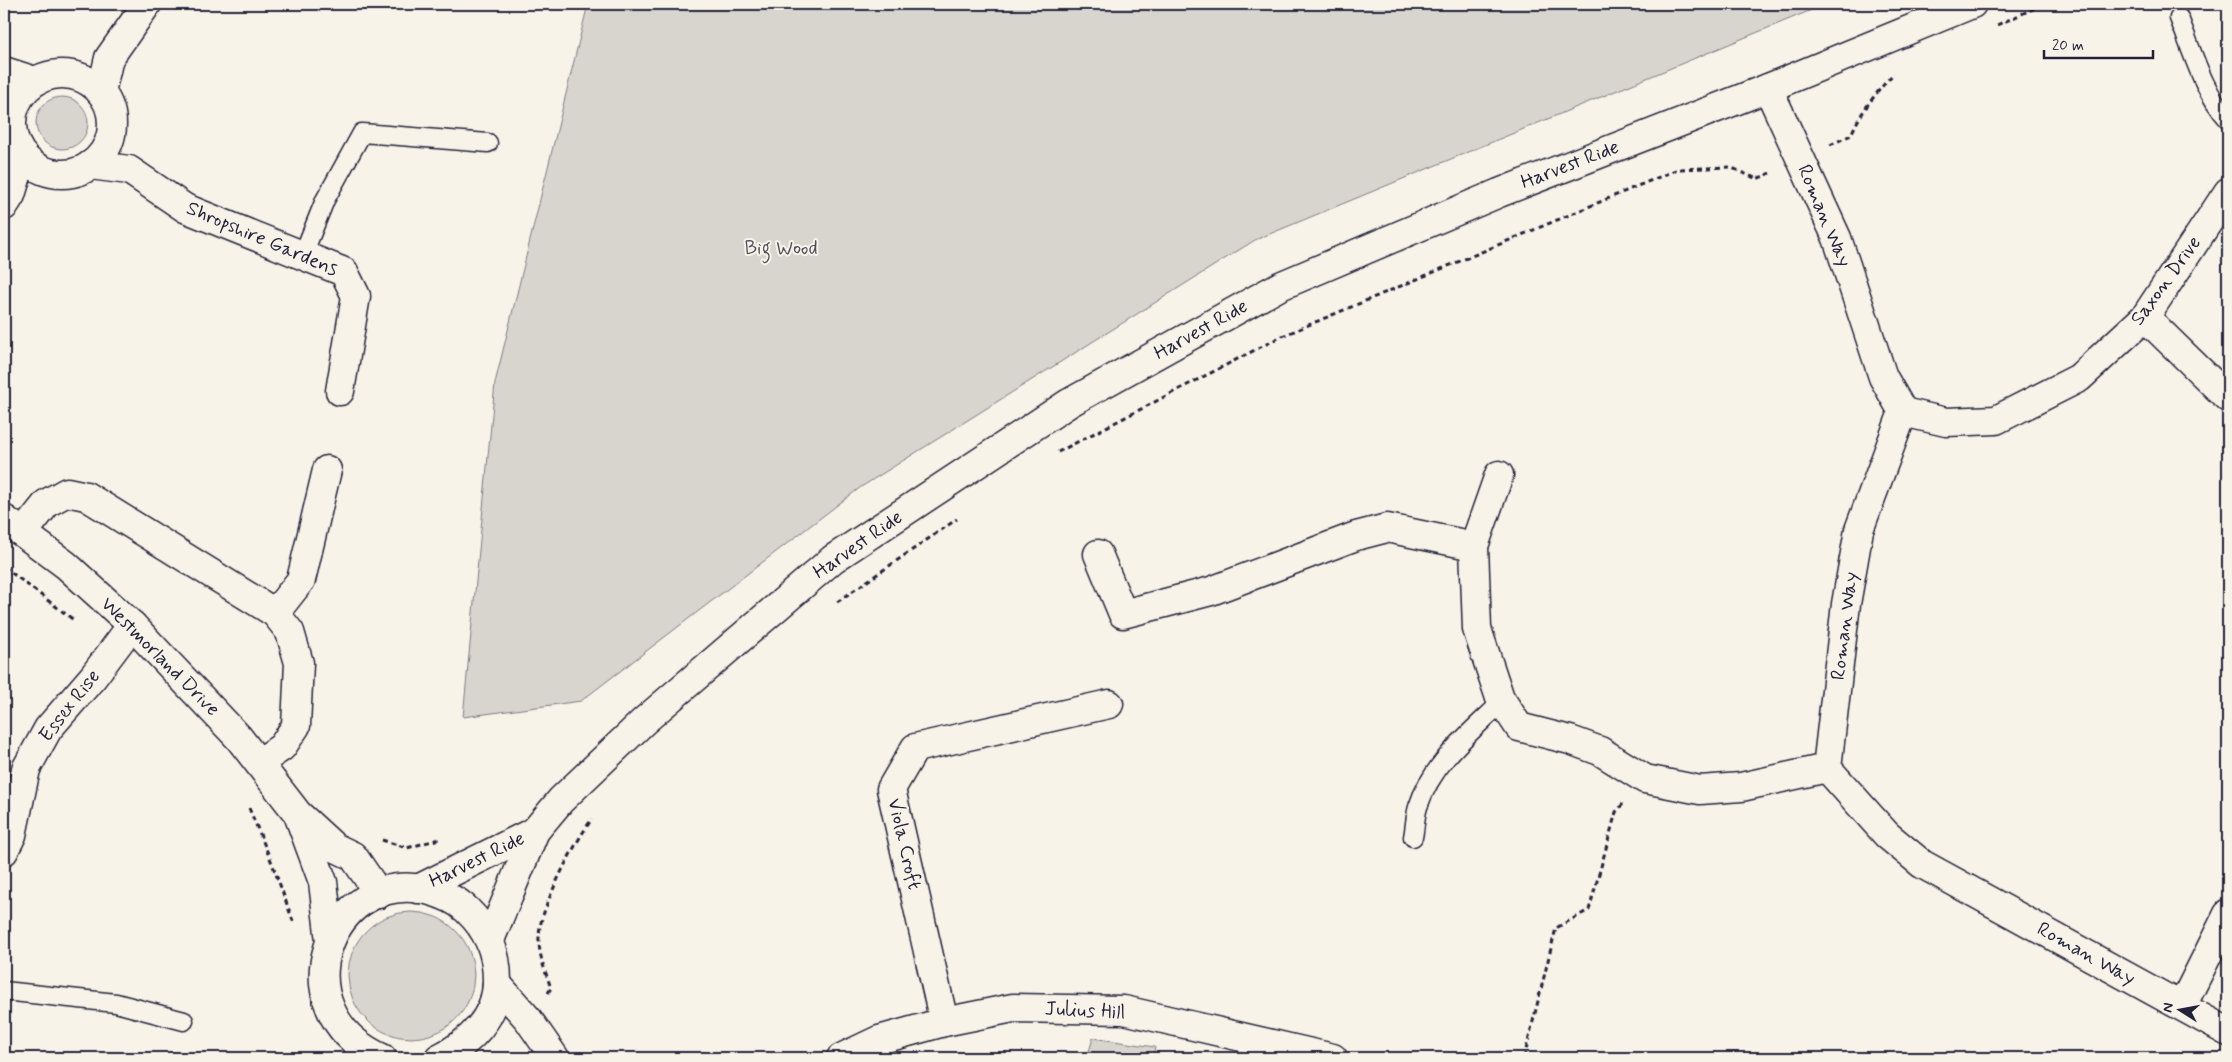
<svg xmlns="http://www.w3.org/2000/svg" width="2232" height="1062" font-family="Mynerve,sans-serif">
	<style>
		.green { fill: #d8d5cf; stroke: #7d7c85 }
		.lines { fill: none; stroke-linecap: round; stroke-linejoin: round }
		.lane-casing { stroke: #22223b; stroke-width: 21 }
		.street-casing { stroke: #22223b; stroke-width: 31 }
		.secondary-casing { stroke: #22223b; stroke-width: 31 }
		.path { stroke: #22223b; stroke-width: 3; stroke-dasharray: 5 4; stroke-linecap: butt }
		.lane { stroke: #f7f3e8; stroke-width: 18 }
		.street { stroke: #f7f3e8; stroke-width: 28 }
		.secondary { stroke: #f7f3e8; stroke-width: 28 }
		.labels { text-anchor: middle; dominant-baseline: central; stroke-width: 4; stroke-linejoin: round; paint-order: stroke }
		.street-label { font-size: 20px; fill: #22223b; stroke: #f7f3e8 }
		.park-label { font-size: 20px; fill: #504f60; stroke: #f7f3e8 }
	</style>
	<rect width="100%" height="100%" fill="#f7f3e8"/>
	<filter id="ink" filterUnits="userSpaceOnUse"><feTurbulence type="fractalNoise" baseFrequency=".02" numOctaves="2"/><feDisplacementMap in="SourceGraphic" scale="10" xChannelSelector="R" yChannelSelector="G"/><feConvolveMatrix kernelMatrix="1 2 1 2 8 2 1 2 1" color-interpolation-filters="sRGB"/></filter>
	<g filter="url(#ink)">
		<!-- green -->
		<g class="green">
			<path d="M588,4H1826L1255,240L861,487L581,701L463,717L495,383Z"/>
			<circle cx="62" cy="123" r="26"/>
			<circle cx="411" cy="975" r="63"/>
			<path d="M1093,1038L1155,1047L1153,1058H1087Z"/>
		</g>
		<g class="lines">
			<defs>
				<g id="lane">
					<path d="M2179,18C2193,53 2203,91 2228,119"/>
					<path d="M302,257L325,200L362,133L488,143"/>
					<path d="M1413,837C1415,828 1415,816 1418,807C1432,763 1470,733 1502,702"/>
					<path d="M4,991L116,1003L184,1021"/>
				</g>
				<g id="street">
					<path d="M4,71L35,81"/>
					<circle cx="62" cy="124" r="50"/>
					<path d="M1768,88L1837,238L1883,377L1903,412L1859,530L1846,604L1827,768L1887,835L1922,864L2228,1032"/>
					<path d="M101,92L109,58L147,4"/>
					<path d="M90,165L129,170L185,208L344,272L356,296L340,391"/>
					<path d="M4,206L11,195L23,156"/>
					<path d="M2145,317L2228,398"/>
					<path d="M1903,412L1946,422L1996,420L2079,378L2145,317L2228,192"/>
					<path d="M1499,475L1474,546L1477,629L1500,698L1519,727L1570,740L1600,751L1645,779L1700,790L1741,787L1827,768"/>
					<path d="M23,533L47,503L67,492L86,496L275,613L290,632L299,663L296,726L282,747L259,763"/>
					<path d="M1098,554L1123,614L1211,591L1356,536L1387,528L1474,546"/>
					<path d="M275,613L301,580L327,470"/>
					<path d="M4,851L12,835L26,769L48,729L93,677L132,625"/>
					<path d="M497,984L528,1019L555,1058"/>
					<path d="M2182,1006L2228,914"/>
					<path d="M944,1022L891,789L915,748L1109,704"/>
					<path d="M841,1058L879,1040L944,1022L1013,1008L1124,1010L1333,1058"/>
				</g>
				<g id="secondary">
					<path d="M4,519L66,565L132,625L239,738L298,814L334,847L353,856L379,894"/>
					<path d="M299,817L323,882L330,941"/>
					<path d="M418,889L535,831"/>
					<path d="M490,940L535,831L561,800L644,721L833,559L1069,403L1280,286L1499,193L1768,88L1972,4"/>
					<path d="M382,1058C276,1011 329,868 427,890C442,894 456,899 467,910C488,930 497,952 497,981C497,1017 469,1044 439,1058"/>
				</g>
			</defs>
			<!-- lane casing -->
			<use href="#lane" class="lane-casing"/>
			<!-- street casing -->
			<use href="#street" class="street-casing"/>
			<!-- secondary casing -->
			<use href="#secondary" class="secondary-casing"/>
			<!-- path -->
			<g class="path">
				<path d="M1997,25L2044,4"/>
				<path d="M1830,145L1851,135C1861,111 1877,92 1894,73"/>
				<path d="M1058,452L1280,337L1678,169L1730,167L1757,179L1770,173"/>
				<path d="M4,567L75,621"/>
				<path d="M837,602L957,519"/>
				<path d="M249,808L272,863L293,921"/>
				<path d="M382,840L407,848L439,839"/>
				<path d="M548,993L551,988C544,968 536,949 540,927C545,900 575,842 592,819"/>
				<path d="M1524,1058L1556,928L1589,910L1616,812L1623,804"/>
			</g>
			<!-- lane -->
			<use href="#lane" class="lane"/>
			<!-- street -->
			<use href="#street" class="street"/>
			<!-- secondary -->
			<use href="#secondary" class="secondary"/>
		</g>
	</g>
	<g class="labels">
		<!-- street labels -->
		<g class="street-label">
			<text transform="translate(1570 165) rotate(-21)">Harvest Ride</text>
			<text transform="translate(1824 216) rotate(67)">Roman Way</text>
			<text transform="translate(262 239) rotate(23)">Shropshire Gardens</text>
			<text transform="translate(2166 281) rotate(-54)">Saxon Drive</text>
			<text transform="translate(1201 330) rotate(-29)">Harvest Ride</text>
			<text transform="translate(858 545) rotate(-35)">Harvest Ride</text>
			<text transform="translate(1845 626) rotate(-83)">Roman Way</text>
			<text transform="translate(160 657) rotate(45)">Westmorland Drive</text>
			<text transform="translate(70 706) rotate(-52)">Essex Rise</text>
			<text transform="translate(904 844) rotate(77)">Viola Croft</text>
			<text transform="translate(477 860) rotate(-26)">Harvest Ride</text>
			<text transform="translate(2086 954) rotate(29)">Roman Way</text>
			<text transform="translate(1085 1011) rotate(3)">Julius Hill</text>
		</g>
		<!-- park labels -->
		<g class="park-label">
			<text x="781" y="248">Big Wood</text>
		</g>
	</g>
	<!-- margin -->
	<rect width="2232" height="1062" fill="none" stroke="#f7f3e8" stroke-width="20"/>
	<rect x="10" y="10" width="2212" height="1042" fill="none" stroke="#22223b" stroke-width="2" filter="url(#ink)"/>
	<!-- north arrow -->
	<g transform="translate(2180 1010) rotate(281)" stroke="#f7f3e8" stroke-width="4" paint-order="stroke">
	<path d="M0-4L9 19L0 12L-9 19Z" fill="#22223b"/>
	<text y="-8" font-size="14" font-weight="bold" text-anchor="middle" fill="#22223b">N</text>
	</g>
	<!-- scale -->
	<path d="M2044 50v8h109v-8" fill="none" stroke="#22223b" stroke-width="2.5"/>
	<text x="2052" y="50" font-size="15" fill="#22223b" stroke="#f7f3e8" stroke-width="4" paint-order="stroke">20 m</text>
</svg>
